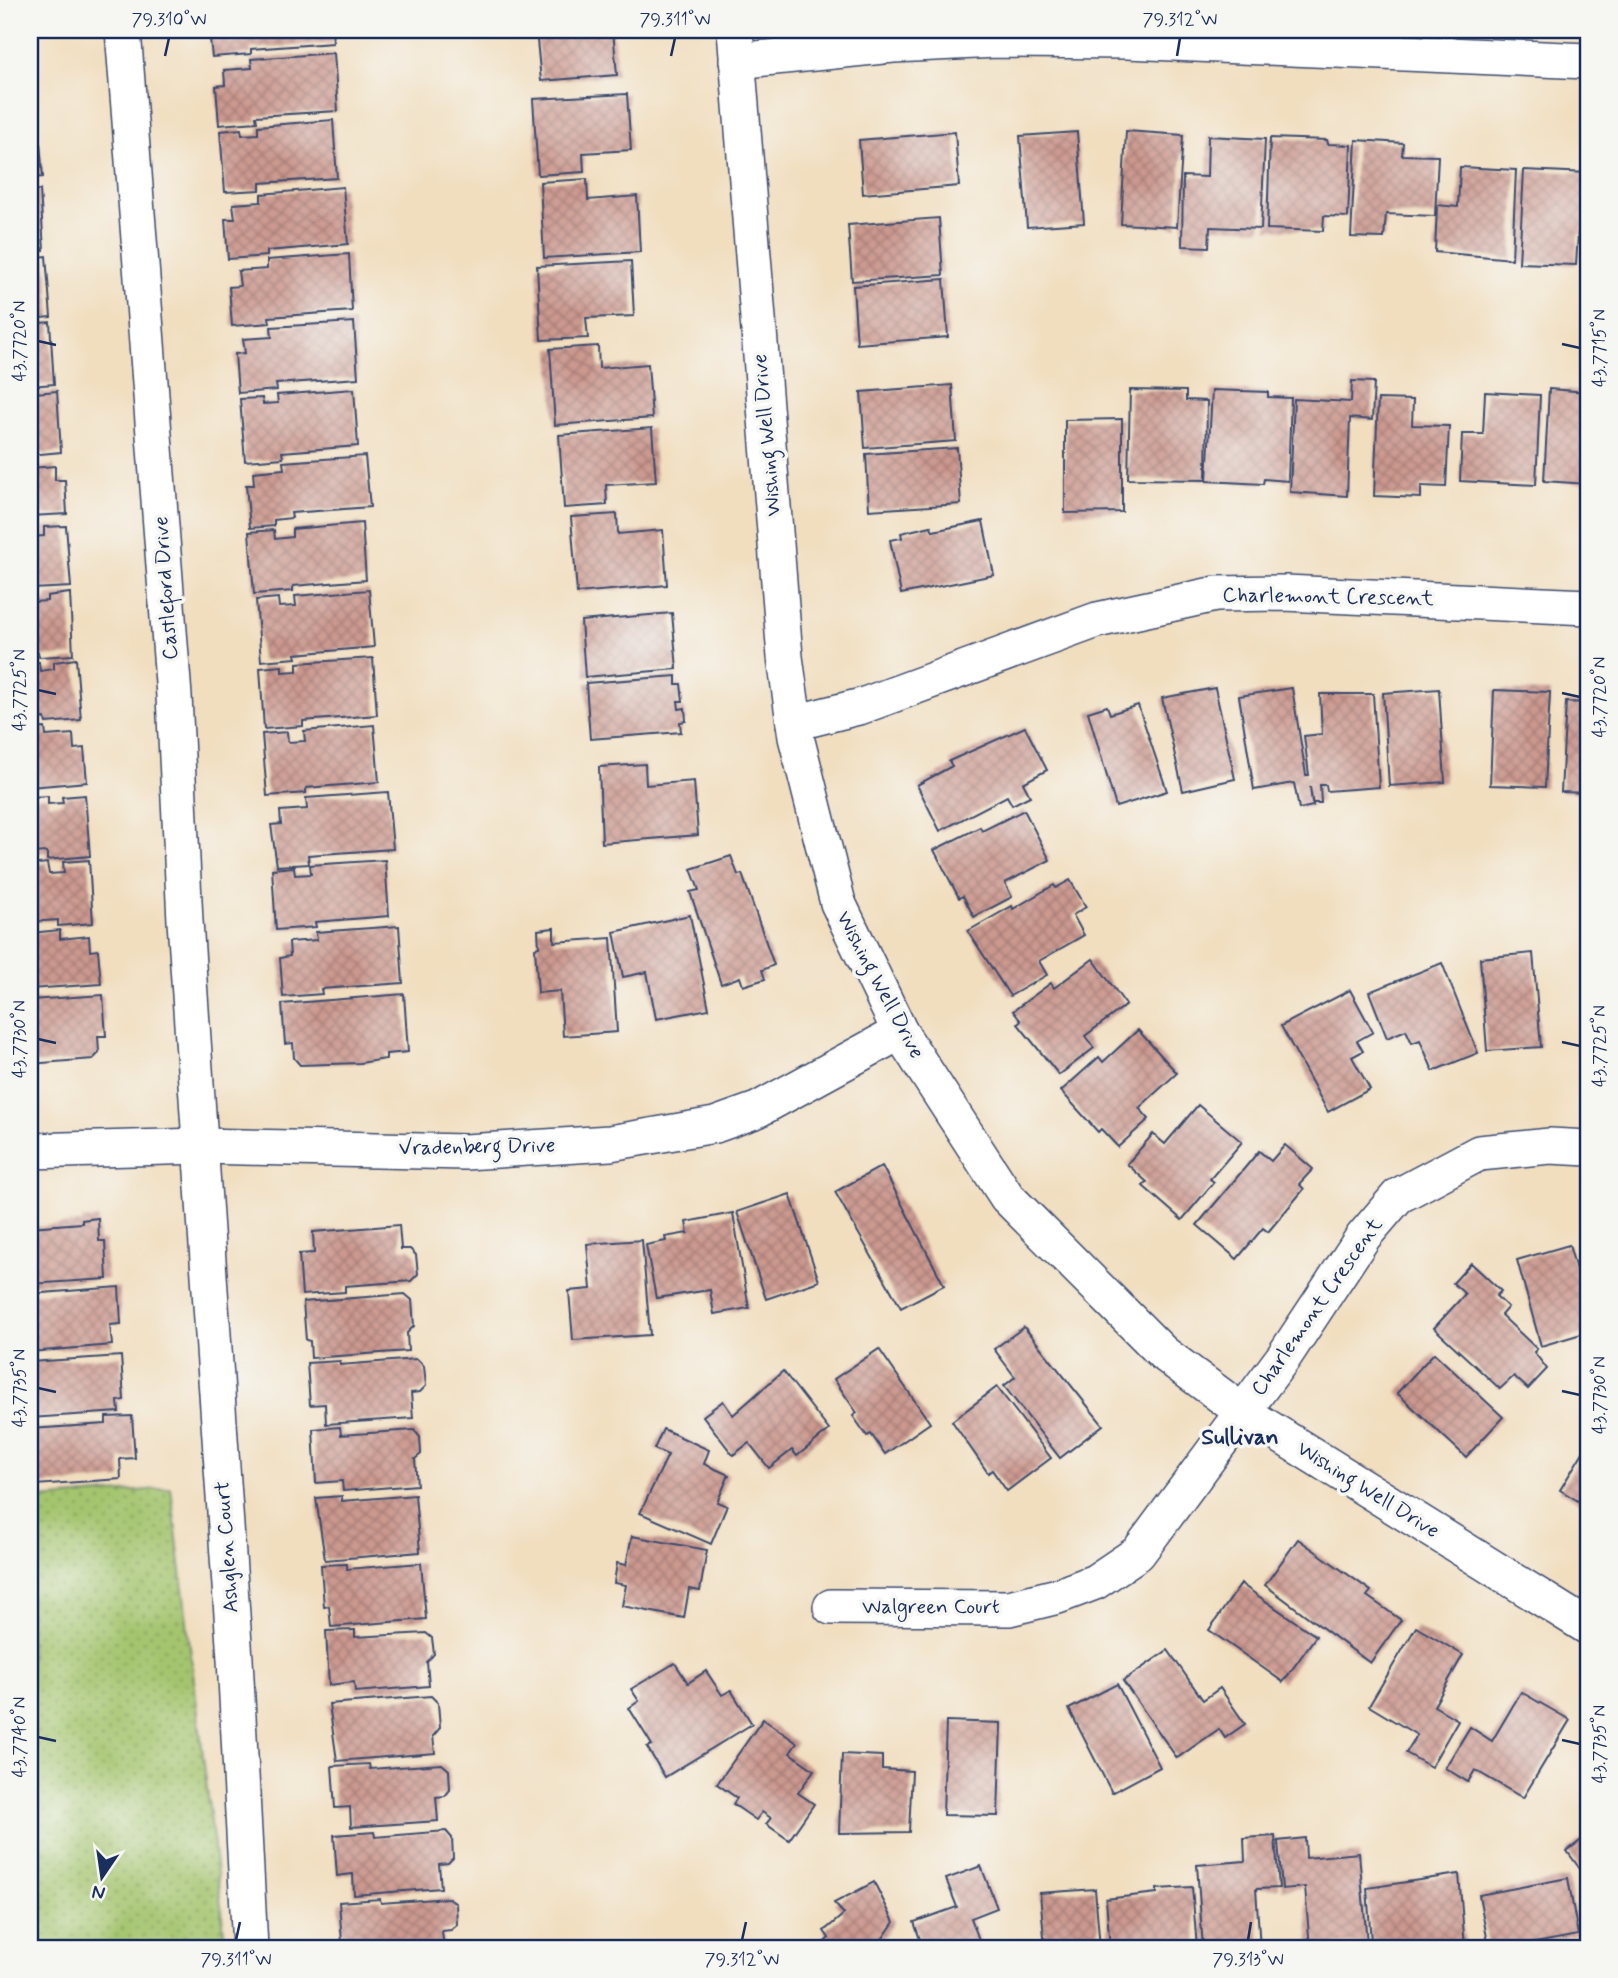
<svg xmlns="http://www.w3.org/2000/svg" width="1618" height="1978" font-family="Mynerve,sans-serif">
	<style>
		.grass { fill: url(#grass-dots); stroke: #607a66; stroke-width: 2 }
		.building { fill: url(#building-cross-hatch) }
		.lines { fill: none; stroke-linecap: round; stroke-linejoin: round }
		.minor-casing { stroke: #3b496d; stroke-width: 38 }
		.minor { stroke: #fff; stroke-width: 35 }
		.ticks { fill: none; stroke: #1b2f5e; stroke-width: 2.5 }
		.labels { text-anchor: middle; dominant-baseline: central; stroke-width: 7; stroke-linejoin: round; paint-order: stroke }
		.street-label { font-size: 21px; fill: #1b2f5e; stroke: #f6f6f2 }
		.neighbourhood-label { font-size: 23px; font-weight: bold; fill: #1b2f5e; stroke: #f6f6f2 }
		.neatline { fill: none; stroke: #1b2f5e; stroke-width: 2.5 }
		.ticks-label { font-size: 18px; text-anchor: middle; fill: #1b2f5e }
	</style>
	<defs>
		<pattern id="grass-dots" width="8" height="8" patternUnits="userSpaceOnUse" patternTransform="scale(1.75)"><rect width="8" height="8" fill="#a4c56e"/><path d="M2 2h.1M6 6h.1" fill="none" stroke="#85a05e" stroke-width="1.8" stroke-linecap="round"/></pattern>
		<pattern id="building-cross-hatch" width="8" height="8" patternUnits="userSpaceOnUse" patternTransform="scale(1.75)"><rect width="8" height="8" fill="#cc998f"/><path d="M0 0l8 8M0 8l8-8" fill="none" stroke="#a57d78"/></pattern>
	</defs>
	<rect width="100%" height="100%" fill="#f6f6f2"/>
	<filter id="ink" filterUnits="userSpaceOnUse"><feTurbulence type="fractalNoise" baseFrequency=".0143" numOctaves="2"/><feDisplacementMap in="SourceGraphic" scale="14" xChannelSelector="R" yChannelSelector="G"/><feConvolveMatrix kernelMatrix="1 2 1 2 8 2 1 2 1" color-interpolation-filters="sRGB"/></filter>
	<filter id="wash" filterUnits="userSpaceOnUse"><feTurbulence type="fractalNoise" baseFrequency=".00686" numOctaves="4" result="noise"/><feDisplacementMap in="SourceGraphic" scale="28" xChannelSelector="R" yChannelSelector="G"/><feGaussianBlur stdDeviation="1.57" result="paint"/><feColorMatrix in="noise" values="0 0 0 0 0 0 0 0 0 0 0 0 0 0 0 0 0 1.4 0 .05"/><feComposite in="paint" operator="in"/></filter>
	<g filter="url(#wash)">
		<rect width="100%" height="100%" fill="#f1debf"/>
		<!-- grass -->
		<path class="grass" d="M171,1488L226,1948H30V1500Z"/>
		<g id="blocks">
			<!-- building -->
			<g class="building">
				<path d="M209,30H332L333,43L251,49V54L212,57Z"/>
				<path d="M536,30H613L617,75L541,81Z"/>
				<path d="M334,53L338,111L256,116L257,122L219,125L216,86L225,85L224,70L252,68L251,59Z"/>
				<path d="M30,79L35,115H30Z"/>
				<path d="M627,94L631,150L583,153L584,172L538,175L533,99Z"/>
				<path d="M333,120L337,178L260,183V190L225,192L220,131L241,129L242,135L258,134V126Z"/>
				<path d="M1126,131L1183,135L1177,227L1121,224Z"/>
				<path d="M955,132L959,186L863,194L859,140Z"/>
				<path d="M1077,132L1084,223L1027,227L1020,136Z"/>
				<path d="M1208,136L1265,139L1261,229L1210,227L1209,247L1182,246L1183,176L1207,177Z"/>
				<path d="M1270,138L1327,140L1328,144L1351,145L1348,217L1324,216L1323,231L1267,229Z"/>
				<path d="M1356,140L1403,143L1402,155L1438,156L1435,216L1386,214L1384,238L1351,237Z"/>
				<path d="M30,144H40L43,177L30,178Z"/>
				<path d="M1460,167L1516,170L1512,259L1435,252L1437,205L1458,207Z"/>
				<path d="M1524,170L1588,173V234H1578L1576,265L1519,263Z"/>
				<path d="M587,179L588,200L637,196L640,252L544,258L540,182Z"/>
				<path d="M343,187L348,244L267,251V256L228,259L225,219H235L233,204L261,202V194Z"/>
				<path d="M40,190L44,250L30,251V191Z"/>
				<path d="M939,218L943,275L852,281L848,225Z"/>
				<path d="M349,254L352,311L269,317L270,323L232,326L229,287L240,286L238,271L267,269V260Z"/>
				<path d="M46,256L51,317L30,319V258Z"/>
				<path d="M631,261L634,316L586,318L588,338L541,340L537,266Z"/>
				<path d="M944,279L948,337L857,344L853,286Z"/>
				<path d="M50,322L54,384L30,386V324Z"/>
				<path d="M354,322L358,378L276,384L277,390L238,393L235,354L245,353L243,339L272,337L271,327Z"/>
				<path d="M598,346L599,368L648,364L652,418L555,425L550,349Z"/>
				<path d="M1352,381L1374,382L1372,420L1350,418L1347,496L1290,492L1294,399L1351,402Z"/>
				<path d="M952,385L956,441L865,448L861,392Z"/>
				<path d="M354,389L358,446L282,452L283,458L245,461L240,399L262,398L263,404L278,403L277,395Z"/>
				<path d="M1549,389L1588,392V484L1544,481Z"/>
				<path d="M1130,390L1186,391V400L1207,401L1206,480L1128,479Z"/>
				<path d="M1212,390L1268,392V397L1291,398L1288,481L1264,479L1263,484L1207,481Z"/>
				<path d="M57,391L61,452L30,455V402L36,401L35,393Z"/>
				<path d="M1485,392L1540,395L1536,485L1460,481L1462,434H1483Z"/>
				<path d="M1378,399L1413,400L1412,425L1449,426L1446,487L1421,486V498L1374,496Z"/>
				<path d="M1122,419V512L1065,513V420Z"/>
				<path d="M652,428L656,482L606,485L607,505L564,508L559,435Z"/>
				<path d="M957,448L961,504L869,510L866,454Z"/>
				<path d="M365,456L370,507L291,513L292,518L274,520V526L250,528L246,485H254L253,472L284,469L283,462Z"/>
				<path d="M55,466V480H65L67,514L30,516V468Z"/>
				<path d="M617,514L618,534L663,530L667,585L577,593L571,517Z"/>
				<path d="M983,521L994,575L901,594L890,540L902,538L901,533L931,526L933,531Z"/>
				<path d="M362,523L366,580L293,586V591L254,594L249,532L274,530L275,539L292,537V529Z"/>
				<path d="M66,526L71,587L32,589L30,537L44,536V527Z"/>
				<path d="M30,590L32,602L47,601V596L70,593L73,655L39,657L38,652H30Z"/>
				<path d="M369,590L374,647L295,654L296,658L261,661L256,600L278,598L279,607L296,606L295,596Z"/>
				<path d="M672,613L677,669L585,677L581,621Z"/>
				<path d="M373,658L377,715L303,721V726L264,729L260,668L282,666V672L297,671V663Z"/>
				<path d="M76,659L81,720L46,723L45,718L30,719V662H39L40,671L54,669V662Z"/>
				<path d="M676,676V684H681L683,701H678L679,709L685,708L686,721L680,722L681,732L590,739L586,683Z"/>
				<path d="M1215,688L1235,779L1183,791L1162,698Z"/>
				<path d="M1292,688L1306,775H1309L1304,736L1322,734L1320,694H1373L1379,787L1327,791L1326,785H1320L1321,803H1312L1310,787L1313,806L1299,809L1294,783L1254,790L1239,696Z"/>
				<path d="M1439,689L1445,782L1389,786L1383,693Z"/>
				<path d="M1494,690L1550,692L1545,787L1490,785Z"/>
				<path d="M1566,702L1588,703V793L1561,792Z"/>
				<path d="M1138,705L1167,791L1116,807L1088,712L1107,706L1110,714Z"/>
				<path d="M374,725L379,782L306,788V793L267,796L262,734L287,732L288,742L305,741L304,731Z"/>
				<path d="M1025,727L1047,770L1023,783L1030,796L1012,805L1007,796L940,831L917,785L952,766L949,761Z"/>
				<path d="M45,728L46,736L73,734L74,749L84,748L87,782L30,787V729Z"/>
				<path d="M645,764L646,785L694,781L698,835L602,843L599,767Z"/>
				<path d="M388,792L393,849L308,855L309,864L277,866L271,825L281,824L280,811L307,809L306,798Z"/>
				<path d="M85,795L90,856L47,860V852L30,853V797L48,796V804L63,803L62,797Z"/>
				<path d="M1024,810L1050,860L1005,883L1012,897L974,917L963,896L959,898L934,850L980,827L982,831Z"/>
				<path d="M731,856L738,875L742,874L774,965L762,970L765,979L743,986L740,977L721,984L690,892L699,890L691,869Z"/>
				<path d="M89,860L93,923L58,926V920L30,922V865L47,863L49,874L64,873L63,862Z"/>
				<path d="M385,860L389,916L315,922L316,927L276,930L272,869L294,867L295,875L311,874L310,865Z"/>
				<path d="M1070,880L1086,907L1073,915L1084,935L1039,961L1047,975L1010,996L968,931L1012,906L1013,909L1054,885L1056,888Z"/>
				<path d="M690,915L709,1009L656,1019L647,972L623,977L614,932Z"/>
				<path d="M399,926L403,983L321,989L322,994L283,997L280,958L290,956L289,942L317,940L316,932Z"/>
				<path d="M554,928V942L611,938L617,1032L563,1036L560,991L538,993L535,948L539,947L538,930Z"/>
				<path d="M60,930V939L89,936L90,951L98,950L101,984L30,989V933Z"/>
				<path d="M1533,953L1541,1047L1487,1051L1480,958Z"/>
				<path d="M1093,959L1126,1005L1085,1036L1094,1048L1059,1075L1018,1024L1021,1021L1013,1011L1051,983L1054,988Z"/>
				<path d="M1442,963L1478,1053L1433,1071L1420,1040L1412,1043L1406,1030L1387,1038L1369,992Z"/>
				<path d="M1350,990L1373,1032L1357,1041L1363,1051L1352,1057L1370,1089L1328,1112L1281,1026Z"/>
				<path d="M404,994L408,1052L386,1054V1059L360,1063L300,1065L294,1058L293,1043L285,1044L282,1004Z"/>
				<path d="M103,995L106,1036H98L99,1053L93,1059L30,1064V1000Z"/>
				<path d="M1138,1030L1177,1073L1139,1108L1149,1119L1118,1147L1101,1129L1098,1132L1061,1091L1099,1057L1103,1062Z"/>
				<path d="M1198,1105L1242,1142L1210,1179L1214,1182L1182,1220L1143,1186L1147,1182L1127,1164L1153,1134L1165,1144Z"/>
				<path d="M1285,1145L1313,1169L1299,1184L1304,1189L1268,1232L1263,1228L1237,1259L1197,1225L1259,1151L1271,1161Z"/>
				<path d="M882,1166L944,1285L901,1308L835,1192Z"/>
				<path d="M790,1194L819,1281L766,1299L737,1212Z"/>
				<path d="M733,1213L749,1308L714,1314L710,1290L656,1298L646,1245L666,1241L665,1237L688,1233L686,1222Z"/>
				<path d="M98,1218L99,1241H105L107,1279L30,1284V1227L82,1223V1220Z"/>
				<path d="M399,1225L401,1249H410L416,1255L418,1274L411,1281L345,1286V1292L302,1295L299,1254L314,1253L313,1232Z"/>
				<path d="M642,1240L650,1335L573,1340L569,1291L591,1289L587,1244Z"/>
				<path d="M1569,1245L1588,1311V1332L1541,1346L1517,1260Z"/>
				<path d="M1471,1263L1501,1291L1496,1296L1508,1307L1501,1315L1537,1349L1534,1352L1547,1369L1528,1389L1514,1376L1500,1389L1434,1328L1465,1294L1453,1283Z"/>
				<path d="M119,1287L121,1324L110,1325L112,1345L30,1352V1294Z"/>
				<path d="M405,1294L412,1300L414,1326L407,1333L408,1351L311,1358L310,1341L306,1340L303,1302Z"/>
				<path d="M1024,1327L1103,1425L1060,1458L1004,1386L1015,1377L994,1349Z"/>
				<path d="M879,1349L930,1423L885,1454L871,1434L867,1436L853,1416L857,1413L834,1379Z"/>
				<path d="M1434,1353L1503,1417L1466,1457L1397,1393Z"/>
				<path d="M121,1356L124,1400L118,1401L119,1412L30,1418V1362Z"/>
				<path d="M417,1359L424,1366L426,1386L420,1392L411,1393L413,1418L326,1424L325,1404L310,1405L307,1363L340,1361V1365Z"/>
				<path d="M783,1371L829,1430L797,1456L792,1450L769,1468L749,1443L733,1455L703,1416L723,1401L733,1415Z"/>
				<path d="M997,1387L1051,1458L1007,1491L992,1470L988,1473L952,1421Z"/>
				<path d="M132,1416L135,1458L120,1459L121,1479L35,1485L34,1461H30V1429L106,1424V1417Z"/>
				<path d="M340,1427L341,1435L414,1430L420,1437L421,1454L415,1459L417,1485L343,1491L342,1481L316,1483L313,1429Z"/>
				<path d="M663,1429L709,1450L704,1464L729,1475L717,1502L727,1506L711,1544L640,1513L668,1455L654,1449Z"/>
				<path d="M1588,1444V1507L1560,1490Z"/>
				<path d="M415,1495L420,1552L325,1560L316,1498L342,1496V1501Z"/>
				<path d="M632,1536L707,1550L700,1591L689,1589L684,1618L622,1606L626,1585L614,1583L617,1563L626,1565Z"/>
				<path d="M1298,1539L1371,1591L1367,1596L1401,1620L1370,1663L1265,1585Z"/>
				<path d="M421,1563L426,1619L331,1627L329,1606L324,1607L321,1565L347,1564V1569Z"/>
				<path d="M1241,1584L1316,1636L1283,1682L1209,1630Z"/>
				<path d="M1416,1627L1463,1655L1434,1706L1458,1720L1431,1767L1406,1753L1417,1735L1369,1706Z"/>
				<path d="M355,1630V1637L426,1633L432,1638L434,1654L427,1662L429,1686L355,1692L354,1682L329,1685L326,1631Z"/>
				<path d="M1168,1650L1203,1700L1220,1688L1245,1724L1225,1738L1219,1729L1177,1758L1123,1681Z"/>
				<path d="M675,1663L688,1683L706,1671L722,1695L731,1690L752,1724L665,1777L647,1747L652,1745L629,1708L639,1701L631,1689Z"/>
				<path d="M1117,1684L1160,1767L1112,1793L1069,1709Z"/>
				<path d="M1521,1692L1570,1720L1523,1798L1475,1770L1468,1782L1445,1768L1470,1727L1492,1741Z"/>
				<path d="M431,1696L438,1703L440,1728L433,1736L435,1753L337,1761L329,1704Z"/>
				<path d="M763,1719L797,1743L790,1753L814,1770L798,1793L814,1804L789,1840L766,1824L771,1818L762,1812L756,1820L733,1804L737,1798L717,1784Z"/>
				<path d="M946,1721L1001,1723L998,1816L943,1815Z"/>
				<path d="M842,1754L882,1756V1769L912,1771L909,1832L839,1833Z"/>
				<path d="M369,1764L370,1769L442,1764L449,1770L450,1790L445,1796L436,1797L438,1821L351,1827L350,1807L335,1808L332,1766Z"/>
				<path d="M446,1831L452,1838L453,1858L448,1863L439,1864L441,1888L354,1895L353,1874L337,1876L334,1835L374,1832L375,1837Z"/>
				<path d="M1588,1835V1880L1567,1851Z"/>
				<path d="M1275,1836L1279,1888L1256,1889L1260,1948H1203L1197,1865L1245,1861L1244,1838Z"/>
				<path d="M1305,1838L1306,1858L1359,1853L1367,1943L1310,1948L1305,1887L1282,1889L1278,1841Z"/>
				<path d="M981,1866L997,1908L971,1918L982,1948H923L914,1922L957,1907L946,1879Z"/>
				<path d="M1459,1874L1465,1948H1424V1946L1394,1948V1940L1371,1942L1367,1888Z"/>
				<path d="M1568,1878L1578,1935L1508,1948H1489L1479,1895Z"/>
				<path d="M874,1882L894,1922L879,1944L882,1948H818L829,1938L824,1931L844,1914L834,1903Z"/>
				<path d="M1192,1887L1197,1948H1110L1106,1899L1157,1893V1889Z"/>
				<path d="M1095,1889L1100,1948H1045L1040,1893Z"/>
				<path d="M449,1898L456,1904L457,1925L451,1930L442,1931L444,1948H357L356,1941L342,1942L339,1902L380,1899L381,1903Z"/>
			</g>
		</g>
	</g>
	<g filter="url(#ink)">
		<use href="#blocks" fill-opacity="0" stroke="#3b496d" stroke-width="2"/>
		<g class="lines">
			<defs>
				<g id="minor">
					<path d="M123,30L174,696L185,921L235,1659L250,1948"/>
					<path d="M735,30L785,657L796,737L838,903L900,1032L1007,1197L1163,1353L1243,1412L1588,1627"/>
					<path d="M737,61L893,45L997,40L1127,41L1588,61"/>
					<path d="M794,723L862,706L1097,620L1216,594L1285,593L1588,607"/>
					<path d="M30,1151L201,1146L465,1152L610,1143L715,1125L757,1110L900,1032"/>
					<path d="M831,1607L1009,1608L1058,1596L1095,1582L1138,1553L1285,1355L1363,1237L1398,1196L1479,1153L1550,1146L1588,1148"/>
				</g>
			</defs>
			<!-- minor casing -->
			<use href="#minor" class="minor-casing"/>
			<!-- minor -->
			<use href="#minor" class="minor"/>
		</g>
	</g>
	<!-- ticks -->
	<path class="ticks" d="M165,56L169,38M671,56L675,38M1177,56L1180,38M38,341L56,345M1562,344L1580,348M38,690L56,694M1562,693L1580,697M38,1039L56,1043M1562,1042L1580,1046M38,1388L56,1392M1562,1391L1580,1395M38,1737L56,1741M1562,1740L1580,1744M236,1940L240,1922M742,1940L746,1922M1248,1940L1251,1922"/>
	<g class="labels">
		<!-- street labels -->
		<g class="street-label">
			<text transform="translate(767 435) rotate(-95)">Wishing Well Drive</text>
			<text transform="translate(166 588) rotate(-94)">Castleford Drive</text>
			<text transform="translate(1328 597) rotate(1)">Charlemont Crescent</text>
			<text transform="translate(880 985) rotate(62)">Wishing Well Drive</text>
			<text transform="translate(477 1147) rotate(-1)">Vradenberg Drive</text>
			<text transform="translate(1317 1307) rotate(-55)">Charlemont Crescent</text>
			<text transform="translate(1368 1490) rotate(32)">Wishing Well Drive</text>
			<text transform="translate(227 1547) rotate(-94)">Ashglen Court</text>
			<text x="931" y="1607">Walgreen Court</text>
		</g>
		<!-- neighbourhood labels -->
		<g class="neighbourhood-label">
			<text x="1240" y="1438">Sullivan</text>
		</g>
	</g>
	<!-- margin -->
	<rect width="1618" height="1978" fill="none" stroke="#f6f6f2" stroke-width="77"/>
	<!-- north arrow -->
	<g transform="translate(102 1877) rotate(193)" stroke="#f6f6f2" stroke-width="5" paint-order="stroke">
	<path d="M0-5L12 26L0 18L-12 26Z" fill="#1b2f5e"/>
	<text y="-10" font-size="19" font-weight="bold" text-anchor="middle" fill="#1b2f5e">N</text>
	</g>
	<rect x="38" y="38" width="1542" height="1902" class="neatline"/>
	<g class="ticks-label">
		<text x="169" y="25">79.310°W</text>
		<text x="675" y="25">79.311°W</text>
		<text x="1180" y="25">79.312°W</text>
		<text transform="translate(19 341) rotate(-90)" y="6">43.7720°N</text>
		<text transform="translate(1599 348) rotate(-90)" y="6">43.7715°N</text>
		<text transform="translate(19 690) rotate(-90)" y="6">43.7725°N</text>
		<text transform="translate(1599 697) rotate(-90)" y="6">43.7720°N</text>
		<text transform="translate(19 1039) rotate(-90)" y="6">43.7730°N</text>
		<text transform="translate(1599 1046) rotate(-90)" y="6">43.7725°N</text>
		<text transform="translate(19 1388) rotate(-90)" y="6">43.7735°N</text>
		<text transform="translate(1599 1395) rotate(-90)" y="6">43.7730°N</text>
		<text transform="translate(19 1737) rotate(-90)" y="6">43.7740°N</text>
		<text transform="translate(1599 1744) rotate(-90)" y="6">43.7735°N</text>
		<text x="236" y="1965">79.311°W</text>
		<text x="742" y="1965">79.312°W</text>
		<text x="1248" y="1965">79.313°W</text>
	</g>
</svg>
